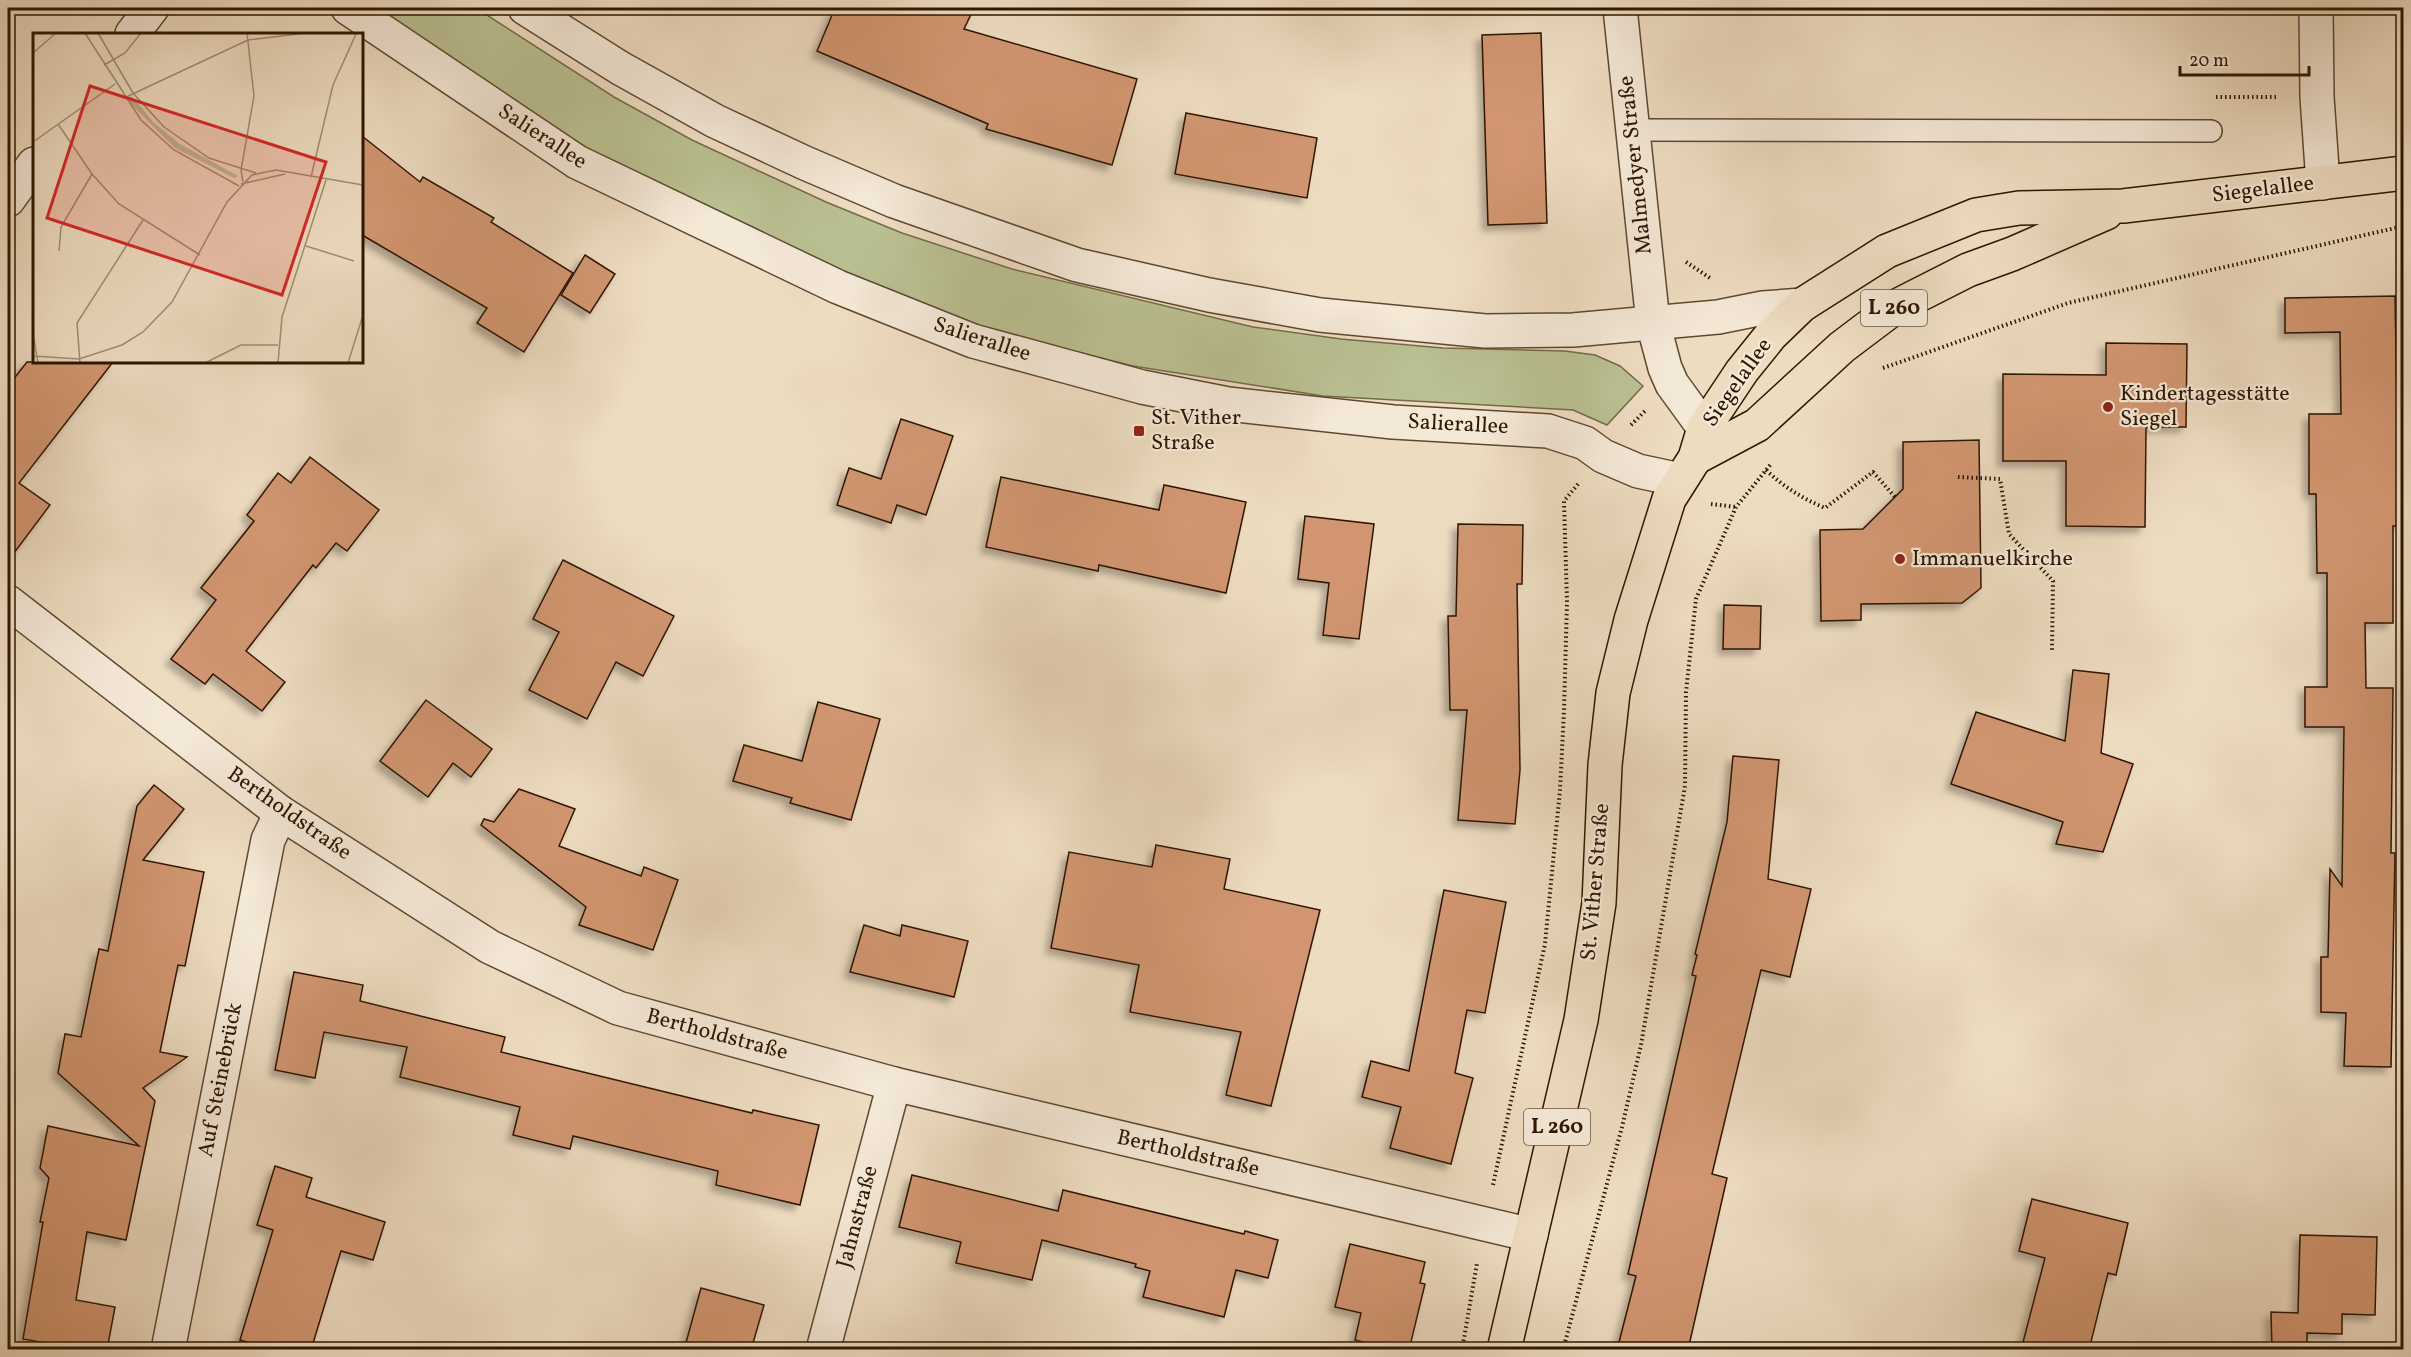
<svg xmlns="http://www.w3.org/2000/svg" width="2411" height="1357" font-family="Vollkorn,serif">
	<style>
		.green { fill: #bac092; stroke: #746b49; stroke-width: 1.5 }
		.building { fill: #d19671; stroke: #2e1600; stroke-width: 1.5; filter: url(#shadow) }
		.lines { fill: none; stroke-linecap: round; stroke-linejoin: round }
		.service-casing { stroke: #5e4830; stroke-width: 24 }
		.minor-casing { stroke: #5e4830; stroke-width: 36 }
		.tertiary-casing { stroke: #5e4830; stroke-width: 36 }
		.primary-casing { stroke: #2e1600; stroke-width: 36 }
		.path { stroke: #2e1600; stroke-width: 4; stroke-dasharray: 1.5 3; stroke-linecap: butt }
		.service { stroke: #f4e8d7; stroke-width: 21 }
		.minor { stroke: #f4e8d7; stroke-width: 33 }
		.tertiary { stroke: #f4e8d7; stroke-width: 33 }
		.primary { stroke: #eedcc1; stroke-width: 33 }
		.poi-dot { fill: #8f2418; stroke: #f4e8d7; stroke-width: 2 }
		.labels { text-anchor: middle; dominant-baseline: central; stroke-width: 4.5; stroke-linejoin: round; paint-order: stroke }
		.shield { fill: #f4e8d7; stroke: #695540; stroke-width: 1.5 }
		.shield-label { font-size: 21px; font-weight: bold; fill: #2e1600 }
		.street-label { font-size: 22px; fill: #2e1600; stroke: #f4e8d7 }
		.poi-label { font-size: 22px; fill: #2e1600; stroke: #f4e8d7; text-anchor: start }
		.inset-road { fill: none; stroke: #a18d74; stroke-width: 1.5 }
		.view { fill: #d62828; fill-opacity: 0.15; stroke: #d62828; stroke-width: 3 }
		.inset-edge { fill: none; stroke: #2e1600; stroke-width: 3 }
	</style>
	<defs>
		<filter id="shadow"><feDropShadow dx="-5.5" dy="5.5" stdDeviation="3" flood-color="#0004"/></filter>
	</defs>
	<rect width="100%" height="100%" fill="#eedcc1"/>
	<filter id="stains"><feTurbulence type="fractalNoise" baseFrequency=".00333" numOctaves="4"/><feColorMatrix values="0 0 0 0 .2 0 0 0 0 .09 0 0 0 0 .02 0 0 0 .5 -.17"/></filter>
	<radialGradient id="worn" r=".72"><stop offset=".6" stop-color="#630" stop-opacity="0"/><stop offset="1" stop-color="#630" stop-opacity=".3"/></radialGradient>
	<!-- green -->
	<path class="green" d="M374,8H476L614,97L692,140L826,202L902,233L1012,269L1253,327L1341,339L1443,348L1565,351L1595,355L1620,366L1643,386L1607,425L1573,410L1323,396L1133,366L970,325L808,265L591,153Z"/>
	<!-- building -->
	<g class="building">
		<path d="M835,8H974L964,29L1137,79L1112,165L986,129L988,124L817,51Z"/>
		<path d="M1541,33L1547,223L1488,225L1482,35Z"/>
		<path d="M1186,113L1317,138L1307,198L1175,174Z"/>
		<path d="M362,136L420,182L423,177L494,218L491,222L573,273L524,352L477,323L487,308L362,235Z"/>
		<path d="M585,255L615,274L590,313L561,295Z"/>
		<path d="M2395,296L2399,526H2393V623H2365L2366,688H2393L2391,853H2395L2391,1067L2344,1066L2346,1013L2321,1012V957H2328L2330,869L2342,886L2344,727H2305V687H2327V573H2317L2316,494H2309V414H2341L2340,332L2285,333V298Z"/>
		<path d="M2106,343L2187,344L2186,427H2146L2145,527L2066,526V461H2003V374L2106,375Z"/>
		<path d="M27,362H113L19,483L50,505L8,561V386Z"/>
		<path d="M901,419L953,436L926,515L897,505L891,523L837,505L849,468L881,479Z"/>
		<path d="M1979,440L1981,588L1962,603L1861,604V620L1821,621L1820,530L1863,529L1903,489V442Z"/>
		<path d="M310,457L379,510L347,551L336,543L316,568L313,565L246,651L285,682L262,711L213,674L205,684L171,659L216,600L201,588L254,521L247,515L278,473L291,483Z"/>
		<path d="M1001,477L1159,510L1164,485L1246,502L1226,593L1099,565L1098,571L986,547Z"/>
		<path d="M1305,516L1374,524L1359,639L1323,635L1329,583L1298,579Z"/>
		<path d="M1458,524L1523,525L1522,584H1517L1520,770L1515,824L1458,820L1467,710H1450L1448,616H1456Z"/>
		<path d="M563,560L674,616L643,676L616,662L587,719L529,690L559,632L533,619Z"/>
		<path d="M1724,605L1761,606L1760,649H1723Z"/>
		<path d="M2073,670L2109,674L2101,753L2133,764L2103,852L2056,844L2063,822L1951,784L1976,712L2065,741Z"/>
		<path d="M426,700L492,749L471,777L453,763L428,797L380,761Z"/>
		<path d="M818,702L880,719L851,820L790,803L792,798L733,781L744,745L802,761Z"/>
		<path d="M1733,756L1779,760L1768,879L1811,889L1790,977L1761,970L1712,1174L1727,1178L1688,1350H1617L1636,1276L1628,1274L1696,976L1692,975L1697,955L1695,954L1727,822Z"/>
		<path d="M154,785L184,809L143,860L204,872L185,966L178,965L160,1052L187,1057L143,1088L155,1101L126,1240L87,1232L76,1300L115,1307L107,1350H85L23,1339L43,1222H40L49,1178L40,1168L48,1126L139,1146L58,1073L65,1034L81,1037L99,949L108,951L137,806Z"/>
		<path d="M519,789L575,809L559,846L641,876L644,867L678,880L653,950L579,925L586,907L481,825L484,819L494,822Z"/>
		<path d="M1156,845L1230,859L1224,889L1320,910L1271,1106L1226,1095L1241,1032L1130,1012L1139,965L1051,948L1069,852L1152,867Z"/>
		<path d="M1444,890L1506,902L1485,1013L1467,1010L1455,1073L1473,1078L1451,1164L1390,1148L1401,1107L1362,1097L1371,1061L1409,1071Z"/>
		<path d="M864,925L900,936L902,925L968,941L954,997L850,972Z"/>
		<path d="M294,972L363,985L360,1001L505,1037L501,1052L752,1113L753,1110L819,1125L800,1205L716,1185L718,1171L573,1136L570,1149L513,1135L520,1107L400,1077L407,1047L324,1032L315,1078L275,1070Z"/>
		<path d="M275,1166L312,1178L306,1197L385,1222L373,1260L341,1251L311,1350H273L240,1340L273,1230L257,1225Z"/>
		<path d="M912,1175L1058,1211L1063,1190L1244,1234L1245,1231L1278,1240L1268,1278L1236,1270L1224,1317L1143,1297L1150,1271L1135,1267L1136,1264L1042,1240L1032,1280L956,1263L961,1242L899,1227Z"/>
		<path d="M2032,1199L2128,1223L2116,1275L2108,1273L2089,1350H2021L2045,1258L2019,1251Z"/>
		<path d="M2300,1235L2377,1237L2375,1315L2342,1314V1334L2307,1333V1350H2272L2271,1312L2298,1313Z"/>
		<path d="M1350,1244L1425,1262L1420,1283L1425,1284L1409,1350H1394L1355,1340L1361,1313L1335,1307Z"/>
		<path d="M701,1288L764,1305L751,1350H684Z"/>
	</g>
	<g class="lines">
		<defs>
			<path id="service" d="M1632,130L2211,131"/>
			<g id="minor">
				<path d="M1620,8L1653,323"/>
				<path d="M2316,8L2317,97L2323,183"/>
				<path d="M132,34L152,8"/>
				<path d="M8,200L34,164"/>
				<path d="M8,602L281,813L490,947L618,1008L894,1084L1531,1235"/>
				<path d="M168,1350L268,840L281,813"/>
				<path d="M823,1350L894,1084"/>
			</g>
			<g id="tertiary">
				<path d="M348,8L577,162L838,287L973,341L1142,387L1228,404L1393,422L1548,431L1585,443L1603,456L1638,471L1680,480"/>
				<path d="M525,8L620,68L715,121L805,163L894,201L1077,265L1209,295L1320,315L1485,331L1573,330L1718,317L1763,308L1802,305"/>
				<path d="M1653,323L1665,368L1672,384L1704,428"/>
			</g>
			<g id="primary">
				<path d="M1695,458L1757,425L1842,347L1895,307L1968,270L2012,254L2106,213"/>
				<path d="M1504,1350L1581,1020L1599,903L1605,765L1613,693L1631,620L1669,499L1695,458L1704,428L1742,371L1771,335L1802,305L1887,251L1976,215L2019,208L2123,206L2404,173"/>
			</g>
		</defs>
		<!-- service casing -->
		<use href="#service" class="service-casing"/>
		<!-- minor casing -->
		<use href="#minor" class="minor-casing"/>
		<!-- tertiary casing -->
		<use href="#tertiary" class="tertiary-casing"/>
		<!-- primary casing -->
		<use href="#primary" class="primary-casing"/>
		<!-- path -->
		<g class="path">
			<path d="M2216,97H2277"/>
			<path d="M1686,262L1710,278"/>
			<path d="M1883,368L2068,303L2404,226"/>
			<path d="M1631,425L1645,411"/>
			<path d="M1766,470C1785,488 1802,498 1825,508L1873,472L1895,497"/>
			<path d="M1958,477L2000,479L2009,534L2053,581L2052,650"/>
			<path d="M1711,504L1736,507"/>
			<path d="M1493,1185L1545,944L1560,790L1564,711L1567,602L1564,501L1578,484"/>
			<path d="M1462,1350L1477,1263"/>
			<path d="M1563,1350L1622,1127L1641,1045L1685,786L1686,692L1696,599L1736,507L1771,464"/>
		</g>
		<!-- service -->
		<use href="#service" class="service"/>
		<!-- minor -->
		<use href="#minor" class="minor"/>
		<!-- tertiary -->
		<use href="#tertiary" class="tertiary"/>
		<!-- primary -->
		<use href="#primary" class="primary"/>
	</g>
	<!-- markers -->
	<g class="poi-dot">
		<circle cx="2108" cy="407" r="6"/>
		<rect x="1133" y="425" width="12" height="12" rx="3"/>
		<circle cx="1900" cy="559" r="6"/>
	</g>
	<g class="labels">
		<!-- shield labels -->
		<g class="shield">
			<rect x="1861" y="290" width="66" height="36" rx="4.5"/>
			<rect x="1524" y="1109" width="66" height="36" rx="4.5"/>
		</g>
		<g class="shield-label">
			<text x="1894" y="308">L 260</text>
			<text x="1557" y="1127">L 260</text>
		</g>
		<!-- street labels -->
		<g class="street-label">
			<text transform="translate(542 137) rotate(33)">Salierallee</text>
			<text transform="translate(1636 165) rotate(-96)">Malmedyer Straße</text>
			<text transform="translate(2263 190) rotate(-7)">Siegelallee</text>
			<text transform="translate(982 340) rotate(18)">Salierallee</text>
			<text transform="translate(1738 383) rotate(-55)">Siegelallee</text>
			<text transform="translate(1458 425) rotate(3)">Salierallee</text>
			<text transform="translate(289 814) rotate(35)">Bertholdstraße</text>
			<text transform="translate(1596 882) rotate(-85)">St. Vither Straße</text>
			<text transform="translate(717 1035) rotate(15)">Bertholdstraße</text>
			<text transform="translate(221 1080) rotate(-79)">Auf Steinebrück</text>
			<text transform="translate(1188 1154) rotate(13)">Bertholdstraße</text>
			<text transform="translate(858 1217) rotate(-75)">Jahnstraße</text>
		</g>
		<!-- poi labels -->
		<g class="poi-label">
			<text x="2120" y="394">Kindertagesstätte<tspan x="2120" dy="25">Siegel</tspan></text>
			<text x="1151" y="418">St. Vither<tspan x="1151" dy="25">Straße</tspan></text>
			<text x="1912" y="559">Immanuelkirche</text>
		</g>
	</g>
	<!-- overview -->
	<g transform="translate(33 33)">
		<rect width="330" height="330" fill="#eedcc1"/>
		<path d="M99,63L120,89L147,111L205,143L201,145L142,115L93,66Z" fill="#bac092"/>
		<path class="inset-road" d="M52,0L108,87L141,117L206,153M65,0L100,60L131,94L176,125L223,140M0,20L23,0M71,32L92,20L108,0M91,65L215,7L273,0M25,91L59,141L86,171L167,222M0,109L82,51M278,144L300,52L323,1M210,149L208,137L221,63L214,0M208,151L252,141M273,213L321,228M26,218L28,194L59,141M0,300L5,330M0,323L46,326L89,312L110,299L139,269L194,169L219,142L243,137L330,152M47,330L44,290L110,187M172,330L208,312H245M245,330L249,284L293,147M315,330L330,282"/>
		<path class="view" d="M57,53L293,129L249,262L14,185Z"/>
		<rect width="330" height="330" class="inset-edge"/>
	</g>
	<!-- margin -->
	<rect width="2411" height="1357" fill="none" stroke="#eedcc1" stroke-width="30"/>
	<rect x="9" y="9" width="2393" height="1339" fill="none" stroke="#2e1600" stroke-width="3"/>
	<rect x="15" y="15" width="2381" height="1327" fill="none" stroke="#2e1600" stroke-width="1.5"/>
	<!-- scale -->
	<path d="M2180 66v9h129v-9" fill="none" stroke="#2e1600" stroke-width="3"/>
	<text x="2189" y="66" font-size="18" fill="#2e1600" stroke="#f4e8d7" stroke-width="4.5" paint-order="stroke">20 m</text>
	<rect width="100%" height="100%" filter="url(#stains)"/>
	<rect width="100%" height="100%" fill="url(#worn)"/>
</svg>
